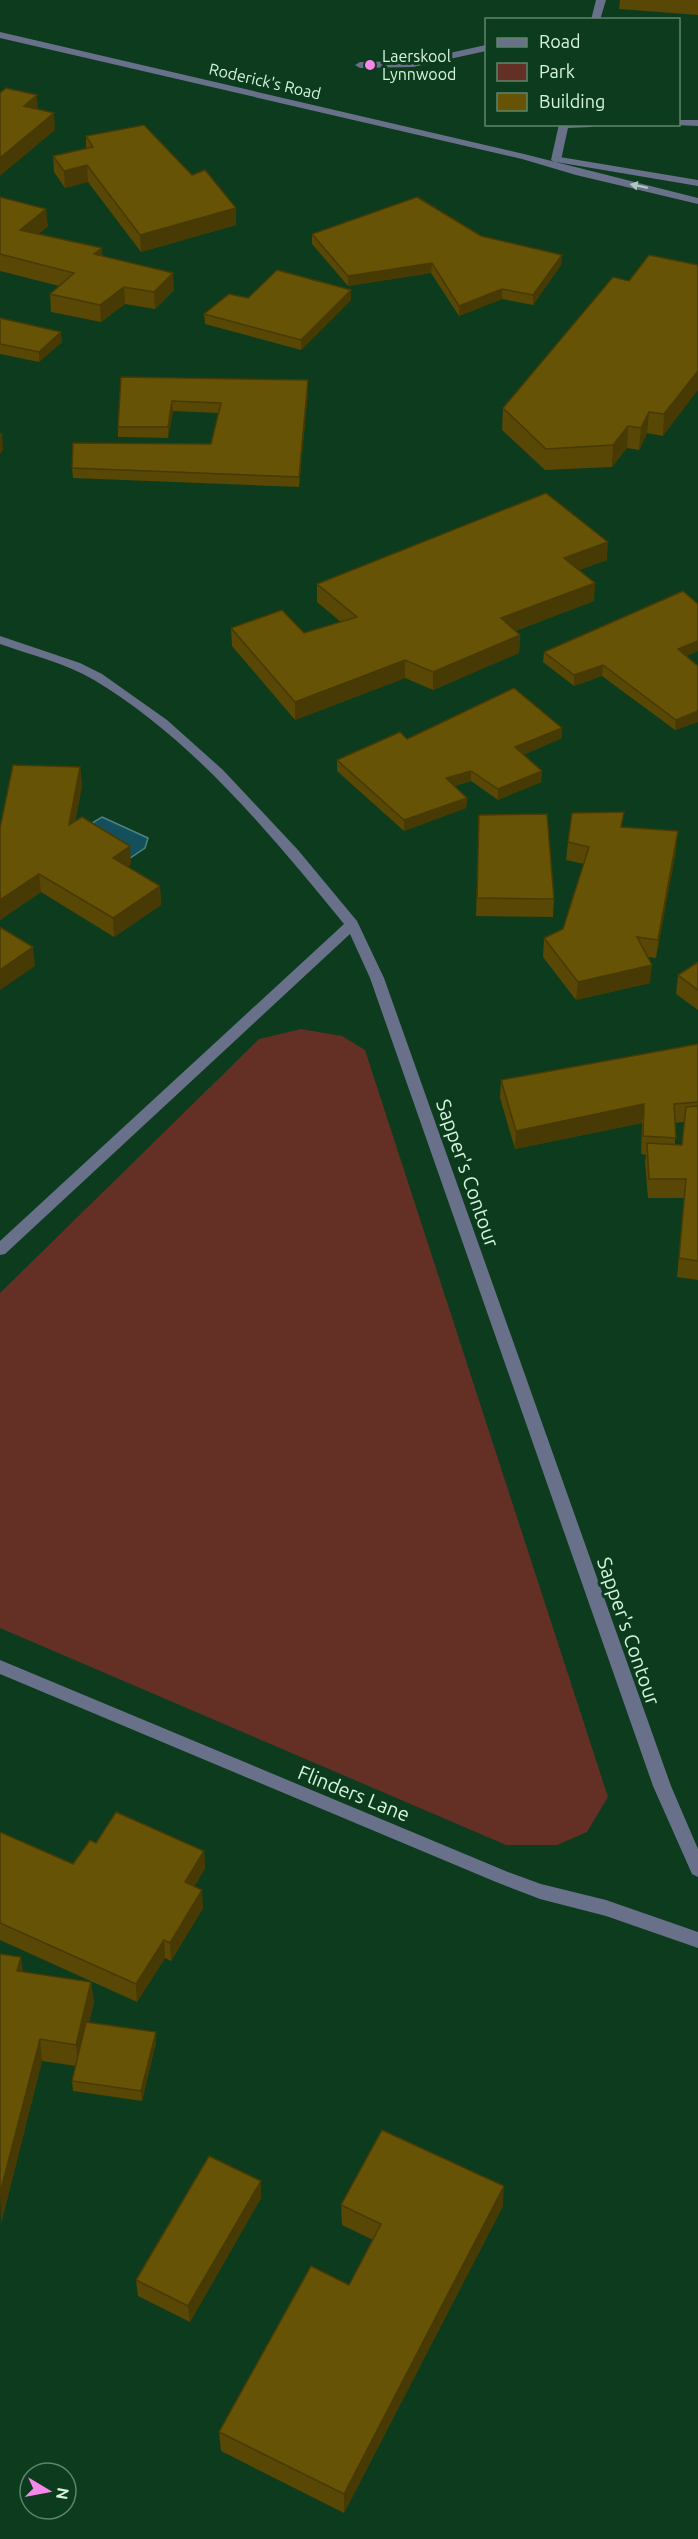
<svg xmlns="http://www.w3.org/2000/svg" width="698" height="2539" font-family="Ubuntu,sans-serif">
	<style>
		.green { fill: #642f24 }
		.water { fill: #13505b; stroke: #4e8282; stroke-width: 1.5 }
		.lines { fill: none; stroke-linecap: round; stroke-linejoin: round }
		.service { fill: #697089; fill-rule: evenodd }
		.minor { fill: #697089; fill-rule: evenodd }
		.wall { fill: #584705; fill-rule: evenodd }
		.shaded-wall { fill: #473a04 }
		.building { fill: #665306; stroke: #473a04; stroke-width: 1.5 }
		.oneway { fill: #b0c6c0 }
		.poi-dot { fill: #f987e9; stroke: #0c3b1e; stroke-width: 2 }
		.labels { text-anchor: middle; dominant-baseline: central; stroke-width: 6; stroke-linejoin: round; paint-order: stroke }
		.far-poi-label { font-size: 16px; fill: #d6f5dd; stroke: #0c3b1e; text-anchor: start }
		.far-street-label { font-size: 16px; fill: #d6f5dd; stroke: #0c3b1e }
		.street-label { font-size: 20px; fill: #d6f5dd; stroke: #0c3b1e }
	</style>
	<rect width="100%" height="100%" fill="#0c3b1e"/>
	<!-- green -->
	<path class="green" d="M301,1029L342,1036L365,1050L608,1797L587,1832L557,1845H506L0,1628V1293L259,1039Z"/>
	<!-- water -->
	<path class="water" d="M102,817L148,838L145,848L130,858L87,826Z"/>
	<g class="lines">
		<!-- service -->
		<g class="service">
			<path d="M596,0H606L600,20H591Z"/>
			<path d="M486,45V51L413,67L360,68L355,65L360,62L413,61Z"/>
			<path d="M678,120H698V126L675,125L678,124Z"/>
			<path d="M559,124H596L591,127L568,128L561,160L556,163L551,160Z"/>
		</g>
		<!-- minor -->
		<g class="minor">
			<path d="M0,32L524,154L698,198V204L576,175L522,159L0,38Z"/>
			<path d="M560,157L698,180V186L556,162V158Z"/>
			<path d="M0,636L80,663L102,674L167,720L223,770L298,850L357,921L384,978L671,1786L698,1849V1877L692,1874L653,1786L370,978L350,934L5,1254L0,1255V1241L344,924C271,835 194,740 94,680C65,663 31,655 0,644Z"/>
			<path d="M0,1660L508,1872L541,1884L606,1900L698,1932V1948L606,1916L540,1899L496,1882L0,1674Z"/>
		</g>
	</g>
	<!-- wall -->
	<g class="wall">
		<path d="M620,0H698V15L619,9Z"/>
		<path d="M86,136L192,175L236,208V225L141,252L88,182L65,188L54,172L53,156L86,149Z"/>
		<path d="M0,197L48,226L38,234L102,248V256L174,290L155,309L125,304L101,322L51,312L50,294L59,286L0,271Z"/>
		<path d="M312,234L481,236L562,255L561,265L533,305L502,299L459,316L431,273L348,286L312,244Z"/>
		<path d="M698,265L663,436L647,433L639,450L627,448L612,467L545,470L502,430L503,408L629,281Z"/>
		<path d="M248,298L351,300L301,350L205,324L204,314Z"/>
		<path d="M0,318L62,342L39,362L0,354Z"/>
		<path d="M121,377L308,390L299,487L73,478L72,468L211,444L218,413L173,411L168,438L118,437V427Z"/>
		<path d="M607,560L579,570L594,601L515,631L520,635L519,653L433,690L405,678L295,720L232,646L231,628L304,633L341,622L317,602V584Z"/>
		<path d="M698,604V651L686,656L698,666V722L675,730L602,676L574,686L543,662L544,652Z"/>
		<path d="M562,728V738L523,755L542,771L541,782L498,800L471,781L454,786L467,798L466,808L404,831L337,771V760L407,739Z"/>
		<path d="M80,767L82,786L75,822L131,864L128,867L160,886L161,905L114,937L41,892L0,920V828Z"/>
		<path d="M479,815L554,899L553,917L476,916Z"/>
		<path d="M623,827L676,850L656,958L648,957L650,983L576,1000L543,957L544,938L563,929L584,864L566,860L568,842Z"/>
		<path d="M698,962V1010L676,994L678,975Z"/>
		<path d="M698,1044V1280L677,1277L684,1198H648L645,1162L646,1155L641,1154L642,1123L515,1149L500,1098L501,1080ZM684,1122L682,1145H675V1123Z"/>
		<path d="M0,1832L73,1864L96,1843L204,1851L205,1868L194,1887L203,1908L171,1961L165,1958L137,2002L0,1940Z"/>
		<path d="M0,1954L23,1972L91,1982L94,2003L89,2022L156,2032V2042L142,2101L73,2091L72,2081L76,2066L42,2061L1,2224Z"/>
		<path d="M261,2181V2198L190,2322L138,2296L136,2280Z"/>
		<path d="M341,2205L503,2206L344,2513L221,2451L219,2432L349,2285L373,2240L342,2225Z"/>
	</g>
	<!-- shaded-wall -->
	<g class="shaded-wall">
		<path d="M37,95L38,112L24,106Z"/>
		<path d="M54,113L55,130L0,176V158Z"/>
		<path d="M87,165L88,182L65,188L64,171Z"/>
		<path d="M236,208V225L141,252L140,235Z"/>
		<path d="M46,209L48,226L22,247L20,230Z"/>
		<path d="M102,248L103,265L94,254Z"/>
		<path d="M562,255L561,265L533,305V295Z"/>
		<path d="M432,263L431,273L348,286V276Z"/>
		<path d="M173,273L174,290L155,309L154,292Z"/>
		<path d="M124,287L125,304L101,322L100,305Z"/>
		<path d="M502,289V299L459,316V306Z"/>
		<path d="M351,290V300L301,350V340Z"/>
		<path d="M61,332L62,342L39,362V352Z"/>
		<path d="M698,371V390L663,436L664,414Z"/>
		<path d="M308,380V390L299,487V477Z"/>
		<path d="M172,401L173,411L168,438V427Z"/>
		<path d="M649,412L647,433L639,450L641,428Z"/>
		<path d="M628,426L627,448L612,467L613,445Z"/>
		<path d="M2,432L3,450L0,454V434Z"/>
		<path d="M608,542L607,560L563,576L564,558Z"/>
		<path d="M595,583L594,601L500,636L501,618Z"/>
		<path d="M520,635L519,653L433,690V672Z"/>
		<path d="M698,641V651L677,660L678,649Z"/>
		<path d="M405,660V678L295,720V702Z"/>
		<path d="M603,665L602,676L574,686V675Z"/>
		<path d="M698,711V722L675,730L676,720Z"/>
		<path d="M562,728V738L515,758V747Z"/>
		<path d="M80,767L82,786L71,844L69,825Z"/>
		<path d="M471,771V781L445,788L446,778Z"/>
		<path d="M542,771L541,782L498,800V789Z"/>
		<path d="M467,798L466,808L404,831V820Z"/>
		<path d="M678,831L676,850L656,958L658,940Z"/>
		<path d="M130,846L131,864L114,877L113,858Z"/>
		<path d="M39,874L41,892L0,920V900Z"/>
		<path d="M160,886L161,905L114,937L113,918Z"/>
		<path d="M33,947L35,966L0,990V970Z"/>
		<path d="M652,965L650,983L576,1000L578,982Z"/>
		<path d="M644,1104L642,1123L515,1149L516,1131Z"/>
		<path d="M204,1851L205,1868L186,1900L185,1882Z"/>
		<path d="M202,1890L203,1908L171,1961L170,1943Z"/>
		<path d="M164,1940L165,1958L137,2002L136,1984Z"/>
		<path d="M21,1957L24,1979L17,1971Z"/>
		<path d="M91,1982L94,2003L78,2066L76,2045Z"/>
		<path d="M156,2032V2042L142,2101L141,2091Z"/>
		<path d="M40,2039L42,2061L1,2224L0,2193Z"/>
		<path d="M261,2181V2198L190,2322L188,2306Z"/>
		<path d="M504,2186L503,2206L344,2513V2494Z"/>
	</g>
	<!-- building -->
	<g class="building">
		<path d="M6,88L37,95L24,106L54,113L0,158V93Z"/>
		<path d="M144,125L192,175L205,170L236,208L140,235L87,165L64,171L53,156L93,147L86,136Z"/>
		<path d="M0,197L46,209L20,230L102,248L94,254L173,273L154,292L124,287L100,305L50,294L74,273L0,254Z"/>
		<path d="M417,197L481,236L562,255L533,295L502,289L459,306L432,263L348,276L312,234Z"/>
		<path d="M649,255L698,265V371L664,414L649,412L641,428L628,426L613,445L546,449L503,408L613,277L629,281Z"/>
		<path d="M277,270L351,290L301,340L204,314L229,294L248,298Z"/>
		<path d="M0,318L61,332L39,352L0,344Z"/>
		<path d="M121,377L308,380L299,477L72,468L73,443L211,444L221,403L172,401L168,427H118Z"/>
		<path d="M546,493L608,542L564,558L595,583L501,618L520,635L433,672L405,660L295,702L231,628L282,610L304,633L357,617L317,584Z"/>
		<path d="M683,591L698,604V641L678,649L698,666V711L676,720L603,665L574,675L544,652Z"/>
		<path d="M514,688L562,728L515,747L542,771L498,789L471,771L446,778L467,798L404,820L337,760L400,732L407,739Z"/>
		<path d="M13,765L80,767L69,825L82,817L130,846L113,858L160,886L113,918L39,874L0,900V828Z"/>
		<path d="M624,812L621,827L678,831L658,940L637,937L652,965L578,982L544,938L563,929L589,847L568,842L572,813Z"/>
		<path d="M547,814L554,899L477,898L479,815Z"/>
		<path d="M0,927L33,947L0,970Z"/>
		<path d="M698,962V990L678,975Z"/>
		<path d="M698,1044V1102L674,1104L676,1138L643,1136L644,1104L516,1131L501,1080Z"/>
		<path d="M698,1106V1261L679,1258L686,1179H649L647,1143L682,1145L686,1107Z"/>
		<path d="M116,1812L204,1851L185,1882L202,1890L170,1943L164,1940L136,1984L0,1923V1832L73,1864L90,1840L96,1843Z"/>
		<path d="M0,1954L21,1957L17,1971L91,1982L76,2045L40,2039L0,2193Z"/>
		<path d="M86,2022L156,2032L141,2091L72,2081Z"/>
		<path d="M382,2130L504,2186L344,2494L219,2432L311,2266L349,2285L381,2224L341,2205Z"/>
		<path d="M209,2156L261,2181L188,2306L136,2280Z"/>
	</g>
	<!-- one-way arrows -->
	<defs><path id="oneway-solid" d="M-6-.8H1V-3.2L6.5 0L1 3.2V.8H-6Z" transform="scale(1.5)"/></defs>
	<use class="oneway" href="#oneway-solid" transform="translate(639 186) rotate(-168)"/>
	<!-- markers -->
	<circle class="poi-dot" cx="370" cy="65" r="6"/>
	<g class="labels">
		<!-- far-poi labels -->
		<g class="far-poi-label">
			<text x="382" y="56">Laerskool<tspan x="382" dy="18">Lynnwood</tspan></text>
		</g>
		<!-- far-street labels -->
		<g class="far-street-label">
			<text transform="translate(265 81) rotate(13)">Roderick's Road</text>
		</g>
		<!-- street labels -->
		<g class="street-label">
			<text transform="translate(468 1173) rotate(71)">Sapper's Contour</text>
			<text transform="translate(629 1631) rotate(71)">Sapper's Contour</text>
			<text transform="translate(354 1793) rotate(22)">Flinders Lane</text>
		</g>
	</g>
	<!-- legend -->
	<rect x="485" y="18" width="195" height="108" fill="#0c3b1e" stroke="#5d856a" stroke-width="1.5"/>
	<rect x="497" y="38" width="30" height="9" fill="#697089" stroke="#5d856a" stroke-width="1.5"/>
	<text x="539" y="48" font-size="18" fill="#d6f5dd">Road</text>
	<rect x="497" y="63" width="30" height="18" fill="#642f24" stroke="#5d856a" stroke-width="1.5"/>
	<text x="539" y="78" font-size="18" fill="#d6f5dd">Park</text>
	<rect x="497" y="93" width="30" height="18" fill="#665306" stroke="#5d856a" stroke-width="1.5"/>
	<text x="539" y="108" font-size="18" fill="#d6f5dd">Building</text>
	<!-- north arrow -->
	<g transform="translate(48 2491) rotate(100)"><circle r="28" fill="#0c3b1e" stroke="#5d856a" stroke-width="1.5"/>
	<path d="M0-4.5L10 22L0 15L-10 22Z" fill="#f987e9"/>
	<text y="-9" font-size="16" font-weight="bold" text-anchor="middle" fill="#d6f5dd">N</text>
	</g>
</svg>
